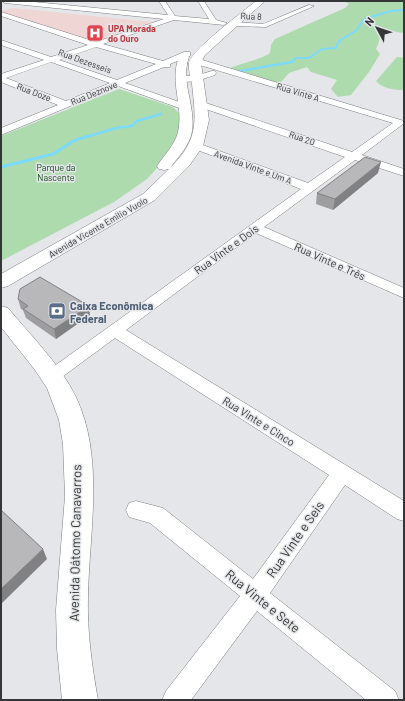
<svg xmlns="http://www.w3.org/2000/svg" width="405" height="701" font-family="Barlow,sans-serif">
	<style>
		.medical { fill: #f0d5d5 }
		.green { fill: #addbad }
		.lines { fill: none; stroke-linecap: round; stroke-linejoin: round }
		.stream-far2 { stroke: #7cdafc; stroke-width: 2 }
		.stream-far1 { stroke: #7cdafc; stroke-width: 2.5 }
		.stream { stroke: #7cdafc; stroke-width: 3 }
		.minor-casing { stroke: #7c7e80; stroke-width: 1 }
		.secondary-casing { stroke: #7c7e80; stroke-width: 1 }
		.minor { fill: #fff; fill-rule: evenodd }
		.secondary { fill: #fff; fill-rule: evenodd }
		.wall { fill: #9e9da0 }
		.shaded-wall { fill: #818082 }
		.building { fill: #b8b7ba; stroke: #818082 }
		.labels { text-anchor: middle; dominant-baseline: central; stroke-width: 3; stroke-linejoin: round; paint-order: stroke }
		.far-street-label { font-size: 9px; fill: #353637; stroke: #e4e6e9 }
		.far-health-label { font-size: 9px; font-weight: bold; fill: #be3a42; stroke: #e4e6e9; text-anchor: start }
		.far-park-label { font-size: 9px; fill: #043c0d; stroke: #e4e6e9 }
		.street-label { font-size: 11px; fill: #353637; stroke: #e4e6e9 }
		.service-label { font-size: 11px; font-weight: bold; fill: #4e5e75; stroke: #e4e6e9; text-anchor: start }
		.near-street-label { font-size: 13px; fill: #353637; stroke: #e4e6e9 }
	</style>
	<rect width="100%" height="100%" fill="#e4e6e9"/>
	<!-- medical -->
	<path class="medical" d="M13,8L152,22L154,23L98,42H92L1,13V11Z"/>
	<!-- green -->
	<g class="green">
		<path d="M344,1H404V33L383,31L376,49L380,54L369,72L351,95L338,97L331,89L337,80L311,72L307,67L289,73L280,83L230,68C239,64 265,58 270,53L271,45L275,39L345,8L349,4Z"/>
		<path d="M397,57L404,58V90C394,90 383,89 376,81Z"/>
		<path d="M119,89L173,107L179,113V137L168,156L147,179L114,202L1,261V136Z"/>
	</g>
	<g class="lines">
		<!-- stream-far2 -->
		<path class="stream-far2" d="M293,61L296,58H309L322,49L336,48L339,41L357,30L364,19L391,11L404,10"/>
		<!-- stream-far1 -->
		<g class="stream-far1">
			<path d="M240,71L292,62L294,60"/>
			<path d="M86,137L116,128L132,126L137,121L161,114"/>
		</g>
		<!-- stream -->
		<path class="stream" d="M1,167L53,154L75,140L89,136"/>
		<defs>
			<g id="minor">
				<path d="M2,1H24L168,15L159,1H165L175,16L209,19L198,1H204L216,20L227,23L224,25L174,20L103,44L163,61L184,52H190V56L170,64V67H164L125,83L188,105L190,107L188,109H182L118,86L1,135V128L58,105L1,82V74L44,60L1,45V40L51,57L88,45L1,16V12L96,42L164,19L5,3ZM96,47L156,64L117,80L59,60ZM51,62L110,83L66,101L6,78Z"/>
				<path d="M309,5L314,6L266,27L235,26L232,24L235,22L263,24Z"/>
				<path d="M193,59H199L404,121L403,124L362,155L404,169V176L355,160L264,227L404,288V298L256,233L126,330L404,501V521L397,519L345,485L270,593L395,691L399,700H366L257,611L191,700H162L166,691L240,596L150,523L129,517L126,510L129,503L136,501L163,508L253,579L329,475L115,338L58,380L52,382L46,380L44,376L46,372L301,189L192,148L191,146L192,144H200L308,183L345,157L197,106L195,104L197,102H203L352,152L393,123L193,63Z"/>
				<path d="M212,71H215L216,73L215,75C206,78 185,86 177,79L181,76H195Z"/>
			</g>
			<g id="secondary">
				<path d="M256,1H265L205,55L201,63L209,120L203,146L189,166L155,200L8,286L1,288V274L143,194L169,169L164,170L159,169L157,166C164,155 175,145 178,132C184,106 169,82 179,57L184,54L189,57C180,82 196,106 192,131C190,145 178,157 170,168C199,140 196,121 192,84C191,78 188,69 189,63C192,49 243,12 256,1Z"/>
				<path d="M1,306L8,308C32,337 59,363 76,397C105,459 89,532 88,598C87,632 92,666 98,700H62L57,649L56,610L65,496L63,444L59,420L47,388L35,370L1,327Z"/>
			</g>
		</defs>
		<!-- minor casing -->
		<use href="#minor" class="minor-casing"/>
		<!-- secondary casing -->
		<use href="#secondary" class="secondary-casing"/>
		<!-- minor -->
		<use href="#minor" class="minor"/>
		<!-- secondary -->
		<use href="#secondary" class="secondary"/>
	</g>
	<!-- wall -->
	<g class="wall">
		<path d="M378,173L333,210L316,204L317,193Z"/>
		<path d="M18,299L90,315L56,339L26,318L23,310L21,309Z"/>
	</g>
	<!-- shaded-wall -->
	<g class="shaded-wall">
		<path d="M381,162L378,173L333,210L335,199Z"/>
		<path d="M89,306L90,315L56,339L54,329Z"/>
		<path d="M43,549L47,559L1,604V589Z"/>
	</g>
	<!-- building -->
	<g class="building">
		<path d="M365,157L381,162L335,199L317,193Z"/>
		<path d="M40,277L89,306L54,329L23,309L28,306L18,299L20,289Z"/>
		<path d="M1,510L43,549L1,589Z"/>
	</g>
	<!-- icons -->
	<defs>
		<symbol id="hospital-square" viewBox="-11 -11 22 22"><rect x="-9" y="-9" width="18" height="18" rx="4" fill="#e0444e" stroke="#e4e6e9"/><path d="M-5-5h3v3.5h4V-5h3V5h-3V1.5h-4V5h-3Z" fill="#fff"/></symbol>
		<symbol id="bank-square" viewBox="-11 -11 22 22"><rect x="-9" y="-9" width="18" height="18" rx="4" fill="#5c6f8a" stroke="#e4e6e9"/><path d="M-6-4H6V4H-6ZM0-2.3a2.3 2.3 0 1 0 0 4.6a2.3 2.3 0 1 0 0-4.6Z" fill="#fff"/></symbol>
	</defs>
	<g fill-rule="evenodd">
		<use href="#hospital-square" x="85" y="23" width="20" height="20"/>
		<use href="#bank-square" x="47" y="301" width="20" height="20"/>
	</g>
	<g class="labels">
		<!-- far-street labels -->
		<g class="far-street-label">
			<text transform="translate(251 16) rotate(2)">Rua 8</text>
			<text transform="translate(85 61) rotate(20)">Rua Dezesseis</text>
			<text transform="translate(34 92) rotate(21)">Rua Doze</text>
			<text transform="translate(298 92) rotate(17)">Rua Vinte A</text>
			<text transform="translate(94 93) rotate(-22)">Rua Deznove</text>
			<text transform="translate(302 138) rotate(19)">Rua 20</text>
			<text transform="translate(253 167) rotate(20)">Avenida Vinte e Um A</text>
			<text transform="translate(98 227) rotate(-30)">Avenida Vicente Emilio Vuolo</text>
		</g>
		<!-- far-health labels -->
		<g class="far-health-label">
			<text x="108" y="28">UPA Morada<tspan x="108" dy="10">do Ouro</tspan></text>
		</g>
		<!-- far-park labels -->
		<g class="far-park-label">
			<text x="56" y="167">Parque da<tspan x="56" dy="10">Nascente</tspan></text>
		</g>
		<!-- street labels -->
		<g class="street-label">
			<text transform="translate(226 249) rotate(-36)">Rua Vinte e Dois</text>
			<text transform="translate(330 261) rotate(24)">Rua Vinte e Três</text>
			<text transform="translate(259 421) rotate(32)">Rua Vinte e Cinco</text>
		</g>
		<!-- service labels -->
		<g class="service-label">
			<text x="70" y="305">Caixa Econômica<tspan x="70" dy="13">Federal</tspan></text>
		</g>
		<!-- near-street labels -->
		<g class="near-street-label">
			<text transform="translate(295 539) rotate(-55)">Rua Vinte e Seis</text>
			<text transform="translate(75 543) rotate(-89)">Avenida Oátomo Canavarros</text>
			<text transform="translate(263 601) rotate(39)">Rua Vinte e Sete</text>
		</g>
	</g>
	<!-- border -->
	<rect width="405" height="701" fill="none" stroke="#353637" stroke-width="4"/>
	<!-- north arrow -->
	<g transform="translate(377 28) rotate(310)" stroke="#e4e6e9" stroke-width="3" paint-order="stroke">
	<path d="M0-3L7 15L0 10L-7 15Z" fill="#353637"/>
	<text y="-6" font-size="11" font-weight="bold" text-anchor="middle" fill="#353637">N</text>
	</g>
</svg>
